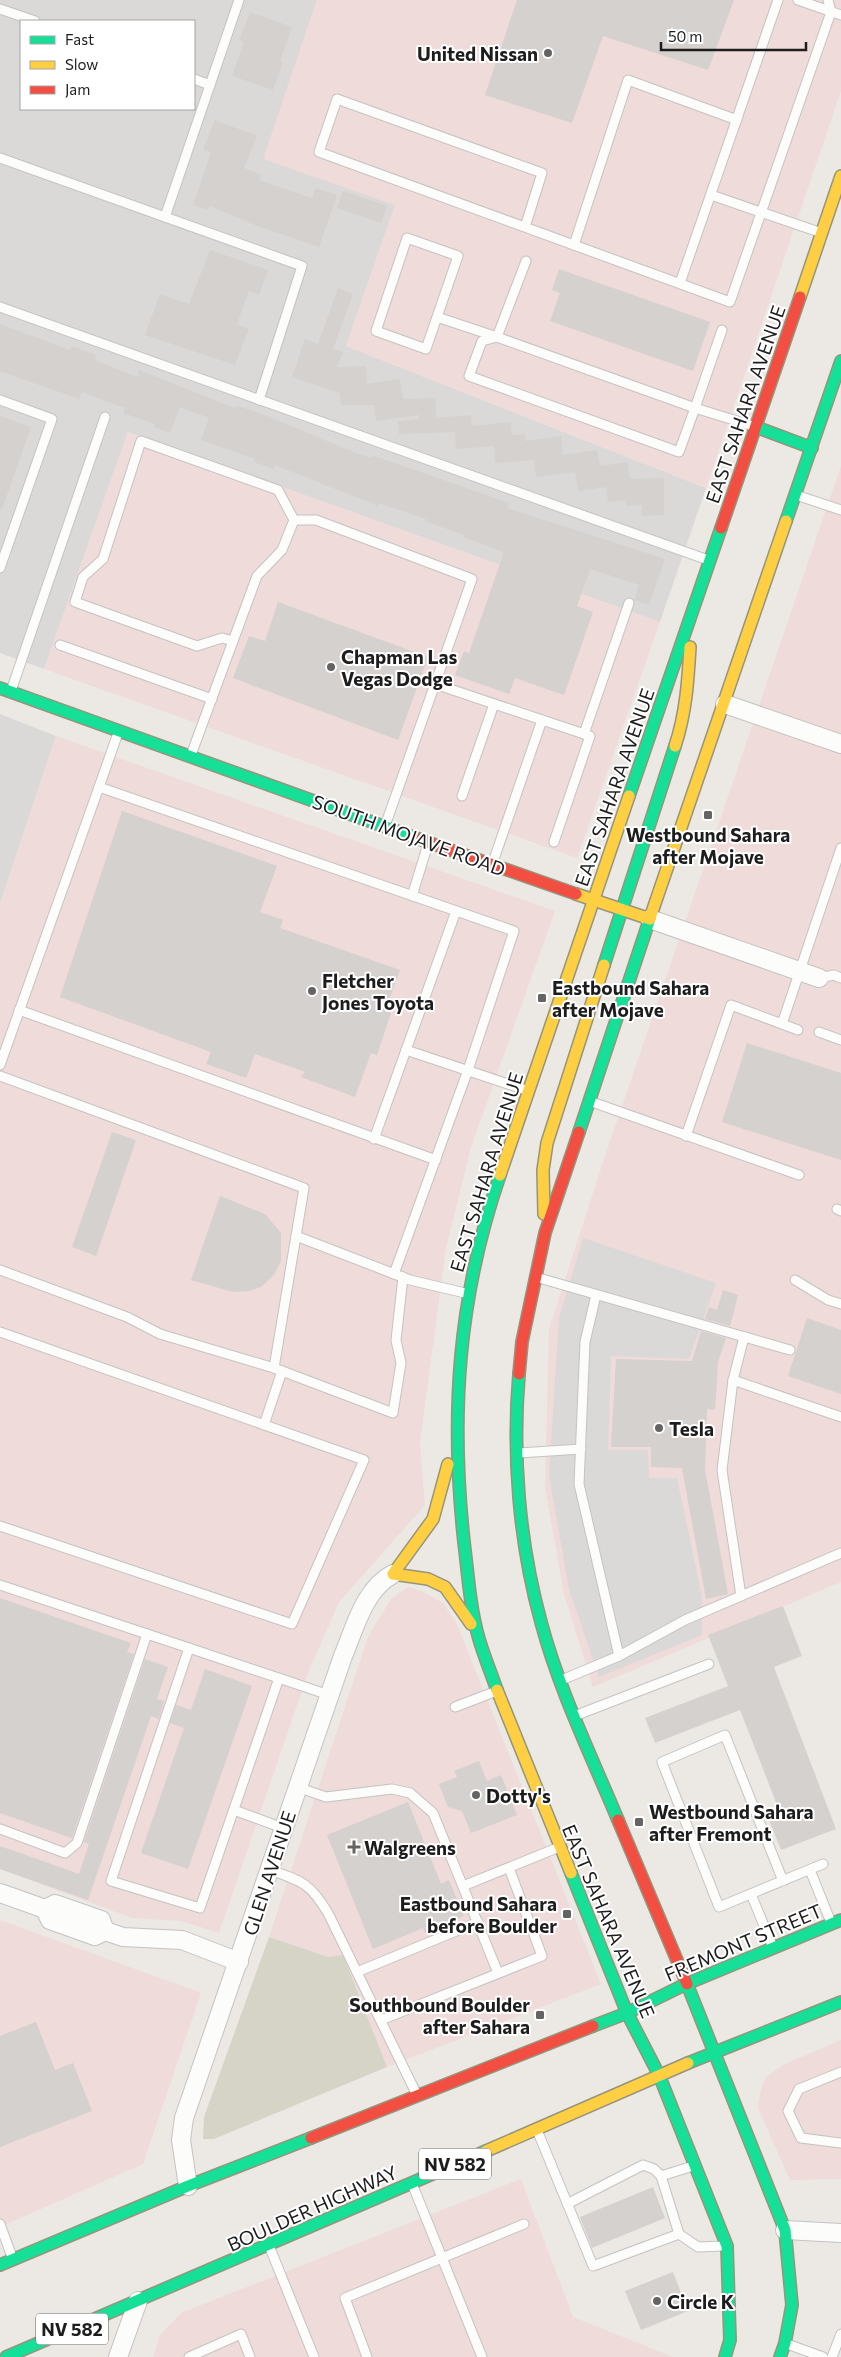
<svg xmlns="http://www.w3.org/2000/svg" width="841" height="2357" font-family="Commissioner,sans-serif">
	<style>
		.residential { fill: #dbd9d7; fill-rule: evenodd }
		.commercial { fill: #efdbd9 }
		.construction { fill: #d6d4c6 }
		.parking { fill: #dad9d7 }
		.building { fill: #d4d1ce }
		.lines { fill: none; stroke-linecap: round; stroke-linejoin: round }
		.lane-casing { stroke: #c4c3c1; stroke-width: 11 }
		.street-casing { stroke: #c4c3c1; stroke-width: 20 }
		.fast-casing { stroke: #95957c; stroke-width: 14 }
		.slow-casing { stroke: #95957c; stroke-width: 14 }
		.jam-casing { stroke: #95957c; stroke-width: 14 }
		.lane { stroke: #fcfcfb; stroke-width: 9 }
		.street { stroke: #fcfcfb; stroke-width: 18 }
		.fast { stroke: #16e098; stroke-width: 11 }
		.slow { stroke: #ffcf43; stroke-width: 11 }
		.jam { stroke: #f24e42; stroke-width: 11 }
		.poi-dot { fill: #656463; stroke: #fff; stroke-width: 2 }
		.labels { text-anchor: middle; dominant-baseline: central; stroke-width: 4; stroke-linejoin: round; paint-order: stroke }
		.shield { fill: #fff; stroke: #616161; stroke-width: 1 }
		.shield-label { font-size: 18px; font-weight: bold; fill: #1d1d1d }
		.poi-label { font-size: 19px; font-weight: bold; fill: #1d1d1d; stroke: #fff; text-anchor: start }
		.street-label { font-size: 19px; fill: #1d1d1d; stroke: #fff }
	</style>
	<rect width="100%" height="100%" fill="#ece9e5"/>
	<!-- residential -->
	<g class="residential">
		<path d="M0,0H317L264,158L395,205L346,346L706,488L660,622L128,432L44,669L0,653ZM21,21H194V109H21Z"/>
		<path d="M0,714L56,736L0,904Z"/>
	</g>
	<!-- commercial -->
	<g class="commercial">
		<path d="M317,0H841V91L706,488L346,346L395,205L263,159Z"/>
		<path d="M128,432L660,622L577,858L44,669Z"/>
		<path d="M841,466V1582L593,1687L564,1594L545,1487L549,1329L605,1156Z"/>
		<path d="M56,736L555,911L471,1147L446,1248L420,1442L425,1505L339,1602L308,1673L219,1933L181,1921L132,1918L0,1869V904Z"/>
		<path d="M408,1587L421,1591L443,1603L456,1622L601,1984L387,2067L343,1955L328,1957L269,1937L368,1637L391,1599Z"/>
		<path d="M0,1920L201,1993L143,2164L0,2227Z"/>
		<path d="M841,2040V2179L790,2180L758,2108L761,2088L766,2077L783,2065Z"/>
		<path d="M521,2179L573,2317L673,2357H153L160,2335L181,2313Z"/>
	</g>
	<!-- construction -->
	<path class="construction" d="M269,1937L328,1957L343,1955L387,2067L214,2139H203L204,2117Z"/>
	<!-- parking -->
	<path class="parking" d="M583,1238L716,1283L689,1359L611,1356L608,1450H648L649,1478H677L702,1597V1635L599,1677L569,1589L549,1475L559,1318Z"/>
	<!-- building -->
	<g class="building">
		<path d="M517,0H734L708,70L603,36L572,123L485,95Z"/>
		<path d="M250,12L292,27L280,61L283,62L273,90L232,76L244,42L239,40Z"/>
		<path d="M215,120L257,136L244,168L261,175L259,180L312,198L316,188L337,195L319,247L257,226L210,206L208,210L193,205L211,152L203,149Z"/>
		<path d="M343,191L387,206L381,223L337,208Z"/>
		<path d="M210,250L268,270L259,295L249,291L237,324L249,329L235,365L145,335L160,294L189,304Z"/>
		<path d="M559,269L710,322L693,371L550,321L560,293L552,290Z"/>
		<path d="M338,288L353,294L333,349L343,352L337,367L366,366L367,384L400,379L403,399L435,398L436,418L471,415L472,426L511,422L512,435L525,434V441L561,436L563,455L597,450L600,466L628,462L630,479L664,478V515L642,516V505L626,506L625,500L608,502L606,487L578,491L575,472L536,477L534,460L495,463L494,446L456,449L455,432L399,434L398,421L419,419V415L376,421L374,405H341L340,393L292,377L305,339L318,344Z"/>
		<path d="M0,324L70,350L72,346L96,355L95,360L137,377L139,370L235,408L236,405L265,415L346,449L371,458L372,455L509,503L507,508L665,559L649,605L634,600L639,585L590,569L577,606L593,612L564,695L515,678L509,694L455,675L464,651L469,653L504,552L463,537L464,535L425,521L426,519L379,503L378,506L275,465L274,469L254,462L255,459L201,440L209,418L180,407L170,433L154,427L155,424L123,413L125,408L82,392L79,399L0,371Z"/>
		<path d="M0,416L31,427L2,509H0Z"/>
		<path d="M278,602L428,657L398,740L233,678L249,636L265,641Z"/>
		<path d="M122,811L277,866L260,912L283,920L280,928L400,970L385,1011L391,1013L377,1055L371,1053L355,1097L301,1077L305,1072L255,1054L246,1078L206,1064L211,1052L60,997Z"/>
		<path d="M747,1043L841,1073V1160L722,1122Z"/>
		<path d="M112,1132L136,1140L96,1256L72,1247Z"/>
		<path d="M220,1196L265,1214L281,1233V1261L274,1275L261,1287L249,1291L233,1292L191,1280Z"/>
		<path d="M723,1290L738,1295L730,1326L705,1319L709,1307L717,1310Z"/>
		<path d="M807,1318L841,1330V1394L788,1376Z"/>
		<path d="M701,1331L726,1338L718,1362L715,1410L707,1409L705,1470L728,1594L706,1599L682,1468L651,1467V1447H611L616,1359L692,1361Z"/>
		<path d="M0,1598L131,1643L127,1652L134,1654L72,1838L0,1813Z"/>
		<path d="M783,1606L802,1656L774,1667L836,1829L781,1850L767,1815L779,1810L740,1710L655,1743L645,1718L728,1686L708,1635Z"/>
		<path d="M145,1659L168,1667L157,1699L164,1701L159,1719L151,1716L88,1900L0,1869V1846L79,1874L89,1844L84,1842Z"/>
		<path d="M205,1669L252,1686L188,1869L141,1853L184,1728L170,1723L176,1705L191,1710Z"/>
		<path d="M479,1761L487,1781L501,1775L517,1815L471,1833L462,1811L448,1807L439,1784L457,1777L454,1771Z"/>
		<path d="M408,1802L441,1884L449,1880L464,1916L425,1933L423,1928L373,1949L327,1835Z"/>
		<path d="M36,2022L55,2070L73,2063L92,2111L0,2147V2036Z"/>
		<path d="M653,2187L665,2218L592,2248L580,2217Z"/>
		<path d="M673,2272L688,2311L641,2330L625,2291Z"/>
	</g>
	<g class="lines">
		<defs>
			<g id="lane">
				<path d="M798,0L841,15"/>
				<path d="M0,9L35,21"/>
				<path d="M194,79L210,85"/>
				<path d="M0,158L302,266L259,400"/>
				<path d="M711,195L819,232"/>
				<path d="M165,217L239,0"/>
				<path d="M525,227L542,173L337,99L319,152L730,302L831,12L828,0"/>
				<path d="M574,245L628,80L737,120"/>
				<path d="M680,283L778,0"/>
				<path d="M0,307L708,560"/>
				<path d="M437,317L426,349L376,331L407,238L458,256L437,317L497,337"/>
				<path d="M722,330L695,408L753,426"/>
				<path d="M497,337L482,341L469,376L679,452L695,408L497,337L526,261"/>
				<path d="M0,400L52,419L0,568"/>
				<path d="M799,496L841,510"/>
				<path d="M233,641L222,638L197,646L75,602L83,577L103,559L141,441L278,490L294,520"/>
				<path d="M60,645L212,699"/>
				<path d="M435,684L590,736L554,842"/>
				<path d="M11,691L105,417"/>
				<path d="M584,734L629,603"/>
				<path d="M191,755L257,576L282,550L294,520H316L472,579L385,826"/>
				<path d="M99,787L118,733"/>
				<path d="M462,796L494,704"/>
				<path d="M492,865L542,720"/>
				<path d="M412,896L428,844"/>
				<path d="M819,978L834,975L841,978"/>
				<path d="M19,1010L436,1160"/>
				<path d="M782,1024L841,848"/>
				<path d="M819,1032L841,1040"/>
				<path d="M406,1050L526,1090"/>
				<path d="M0,1065L99,787L514,931L468,1070L394,1274"/>
				<path d="M0,1076L304,1188L274,1368L160,1334L127,1317L0,1270"/>
				<path d="M592,1102L799,1175"/>
				<path d="M686,1136L731,1005L798,1030"/>
				<path d="M374,1139L456,911"/>
				<path d="M837,1209L841,1211"/>
				<path d="M296,1236L410,1280L465,1293"/>
				<path d="M539,1278L790,1350"/>
				<path d="M795,1280L828,1300L841,1304"/>
				<path d="M596,1295L585,1342L579,1484L619,1656"/>
				<path d="M0,1332L364,1460L292,1624L0,1526"/>
				<path d="M744,1337L733,1380L841,1417"/>
				<path d="M274,1368L393,1413L401,1363L396,1340L403,1277"/>
				<path d="M733,1380L722,1470L741,1596"/>
				<path d="M264,1425L282,1371"/>
				<path d="M519,1453L581,1449"/>
				<path d="M0,1585L189,1648"/>
				<path d="M279,1678L200,1908L111,1881L189,1648L329,1695"/>
				<path d="M564,1679L619,1656L685,1620L841,1553"/>
				<path d="M455,1707L494,1692"/>
				<path d="M577,1715L709,1664"/>
				<path d="M297,1787L326,1797L392,1789L410,1793L433,1813L498,1973"/>
				<path d="M234,1810L283,1828"/>
				<path d="M0,1829L65,1853L77,1843L147,1634"/>
				<path d="M270,1870C302,1881 310,1883 328,1913L416,2093"/>
				<path d="M810,1870L830,1920"/>
				<path d="M783,1881L725,1735L662,1762L719,1907L823,1864"/>
				<path d="M463,1886L557,1848"/>
				<path d="M751,1894L772,1945"/>
				<path d="M357,1972L478,1922"/>
				<path d="M381,2020L542,1956L509,1868"/>
				<path d="M841,2072L799,2089L788,2111L801,2138L841,2143"/>
				<path d="M537,2130L593,2266L679,2234L698,2247L724,2246"/>
				<path d="M661,2176L693,2166"/>
				<path d="M413,2186L482,2357"/>
				<path d="M567,2204L643,2165L654,2169L661,2176L679,2234"/>
				<path d="M0,2224L12,2257"/>
				<path d="M270,2248L314,2357"/>
				<path d="M787,2344L823,2357"/>
				<path d="M189,2357L241,2334L250,2357"/>
				<path d="M367,2357L345,2298L524,2224"/>
				<path d="M832,2357L841,2334"/>
			</g>
			<g id="street">
				<path d="M725,704L841,744"/>
				<path d="M650,919L819,978"/>
				<path d="M0,1893L45,1909L55,1904L101,1920L105,1931"/>
				<path d="M45,1909L50,1920L95,1936L105,1931L123,1937L182,1940L239,1962"/>
				<path d="M188,2186L181,2140L184,2118L343,1656C355,1628 364,1589 393,1574"/>
				<path d="M785,2230L841,2233"/>
				<path d="M118,2357L138,2301"/>
			</g>
			<g id="fast">
				<path d="M756,427L812,448"/>
				<path d="M786,521L841,361"/>
				<path d="M0,688L419,839"/>
				<path d="M629,796L721,528"/>
				<path d="M604,965L675,746"/>
				<path d="M579,1132L650,918"/>
				<path d="M519,1374C512,1455 519,1542 541,1622C559,1690 591,1755 618,1820"/>
				<path d="M497,1690C491,1673 484,1656 479,1639C470,1608 468,1574 464,1542C450,1414 458,1297 500,1175"/>
				<path d="M571,1873L627,2013L659,2075L727,2246L730,2340L725,2357"/>
				<path d="M687,1984L785,2230L792,2305L785,2343L780,2357"/>
				<path d="M593,2026L627,2013L686,1984L841,1920"/>
				<path d="M688,2063L841,2002"/>
				<path d="M0,2265L188,2186L311,2138"/>
				<path d="M6,2357L486,2151"/>
			</g>
			<g id="slow">
				<path d="M800,297L841,176"/>
				<path d="M675,746C686,713 688,681 690,647"/>
				<path d="M576,894L650,919"/>
				<path d="M650,918L786,521"/>
				<path d="M500,1175L629,796"/>
				<path d="M544,1214L543,1170L547,1143L604,965"/>
				<path d="M448,1464L433,1519L393,1574L428,1579L445,1587L471,1624"/>
				<path d="M497,1690L571,1873"/>
				<path d="M486,2151L688,2063"/>
			</g>
			<g id="jam">
				<path d="M721,528L800,297"/>
				<path d="M419,839L576,894"/>
				<path d="M519,1374L522,1342L545,1233L579,1132"/>
				<path d="M618,1820L687,1984"/>
				<path d="M311,2138L593,2026"/>
			</g>
		</defs>
		<!-- lane casing -->
		<use href="#lane" class="lane-casing"/>
		<!-- street casing -->
		<use href="#street" class="street-casing"/>
		<!-- fast casing -->
		<use href="#fast" class="fast-casing"/>
		<!-- slow casing -->
		<use href="#slow" class="slow-casing"/>
		<!-- jam casing -->
		<use href="#jam" class="jam-casing"/>
		<!-- lane -->
		<use href="#lane" class="lane"/>
		<!-- street -->
		<use href="#street" class="street"/>
		<!-- fast -->
		<use href="#fast" class="fast"/>
		<!-- slow -->
		<use href="#slow" class="slow"/>
		<!-- jam -->
		<use href="#jam" class="jam"/>
	</g>
	<!-- markers -->
	<g class="poi-dot">
		<circle cx="548" cy="53" r="5"/>
		<circle cx="331" cy="667" r="5"/>
		<rect x="703" y="810" width="10" height="10" rx="2.5"/>
		<circle cx="312" cy="991" r="5"/>
		<rect x="537" y="993" width="10" height="10" rx="2.5"/>
		<circle cx="659" cy="1428" r="5"/>
		<circle cx="476" cy="1795" r="5"/>
		<rect x="634" y="1817" width="10" height="10" rx="2.5"/>
		<path d="M351.5 1839.5h5v5h5v5h-5v5h-5v-5h-5v-5h5z"/>
		<rect x="562" y="1909" width="10" height="10" rx="2.5"/>
		<rect x="535" y="2010" width="10" height="10" rx="2.5"/>
		<circle cx="657" cy="2301" r="5"/>
	</g>
	<g class="labels">
		<!-- shield labels -->
		<g class="shield">
			<rect x="419" y="2148.5" width="72" height="31" rx="4"/>
			<rect x="36" y="2313.5" width="72" height="31" rx="4"/>
		</g>
		<g class="shield-label">
			<text x="455" y="2164">NV 582</text>
			<text x="72" y="2329">NV 582</text>
		</g>
		<!-- poi labels -->
		<g class="poi-label">
			<text x="538" y="53" text-anchor="end">United Nissan</text>
			<text x="341" y="656">Chapman Las<tspan x="341" dy="22">Vegas Dodge</tspan></text>
			<text x="708" y="834" text-anchor="middle">Westbound Sahara<tspan x="708" dy="22">after Mojave</tspan></text>
			<text x="322" y="980">Fletcher<tspan x="322" dy="22">Jones Toyota</tspan></text>
			<text x="552" y="987">Eastbound Sahara<tspan x="552" dy="22">after Mojave</tspan></text>
			<text x="669" y="1428">Tesla</text>
			<text x="486" y="1795">Dotty's</text>
			<text x="649" y="1811">Westbound Sahara<tspan x="649" dy="22">after Fremont</tspan></text>
			<text x="364" y="1847">Walgreens</text>
			<text x="557" y="1903" text-anchor="end">Eastbound Sahara<tspan x="557" dy="22">before Boulder</tspan></text>
			<text x="530" y="2004" text-anchor="end">Southbound Boulder<tspan x="530" dy="22">after Sahara</tspan></text>
			<text x="667" y="2301">Circle K</text>
		</g>
		<!-- street labels -->
		<g class="street-label">
			<text transform="translate(745 404) rotate(-71)">EAST SAHARA AVENUE</text>
			<text transform="translate(614 787) rotate(-71)">EAST SAHARA AVENUE</text>
			<text transform="translate(409 835) rotate(20)">SOUTH MOJAVE ROAD</text>
			<text transform="translate(486 1172) rotate(-73)">EAST SAHARA AVENUE</text>
			<text transform="translate(269 1873) rotate(-72)">GLEN AVENUE</text>
			<text transform="translate(609 1921) rotate(67)">EAST SAHARA AVENUE</text>
			<text transform="translate(743 1942) rotate(-23)">FREMONT STREET</text>
			<text transform="translate(312 2208) rotate(-24)">BOULDER HIGHWAY</text>
		</g>
	</g>
	<!-- legend -->
	<rect x="20" y="20" width="175" height="90" fill="#ffffff" stroke="#a5a5a5"/>
	<rect x="30" y="36" width="25" height="8" fill="#16e098" stroke="#a5a5a5"/>
	<text x="65" y="45" font-size="15" fill="#1d1d1d">Fast</text>
	<rect x="30" y="61" width="25" height="8" fill="#ffcf43" stroke="#a5a5a5"/>
	<text x="65" y="70" font-size="15" fill="#1d1d1d">Slow</text>
	<rect x="30" y="86" width="25" height="8" fill="#f24e42" stroke="#a5a5a5"/>
	<text x="65" y="95" font-size="15" fill="#1d1d1d">Jam</text>
	<!-- scale -->
	<path d="M661 42v8h145v-8" fill="none" stroke="#1d1d1d" stroke-width="2.5"/>
	<text x="668" y="42" font-size="15" fill="#1d1d1d" stroke="#ffffff" stroke-width="4" paint-order="stroke">50 m</text>
</svg>
